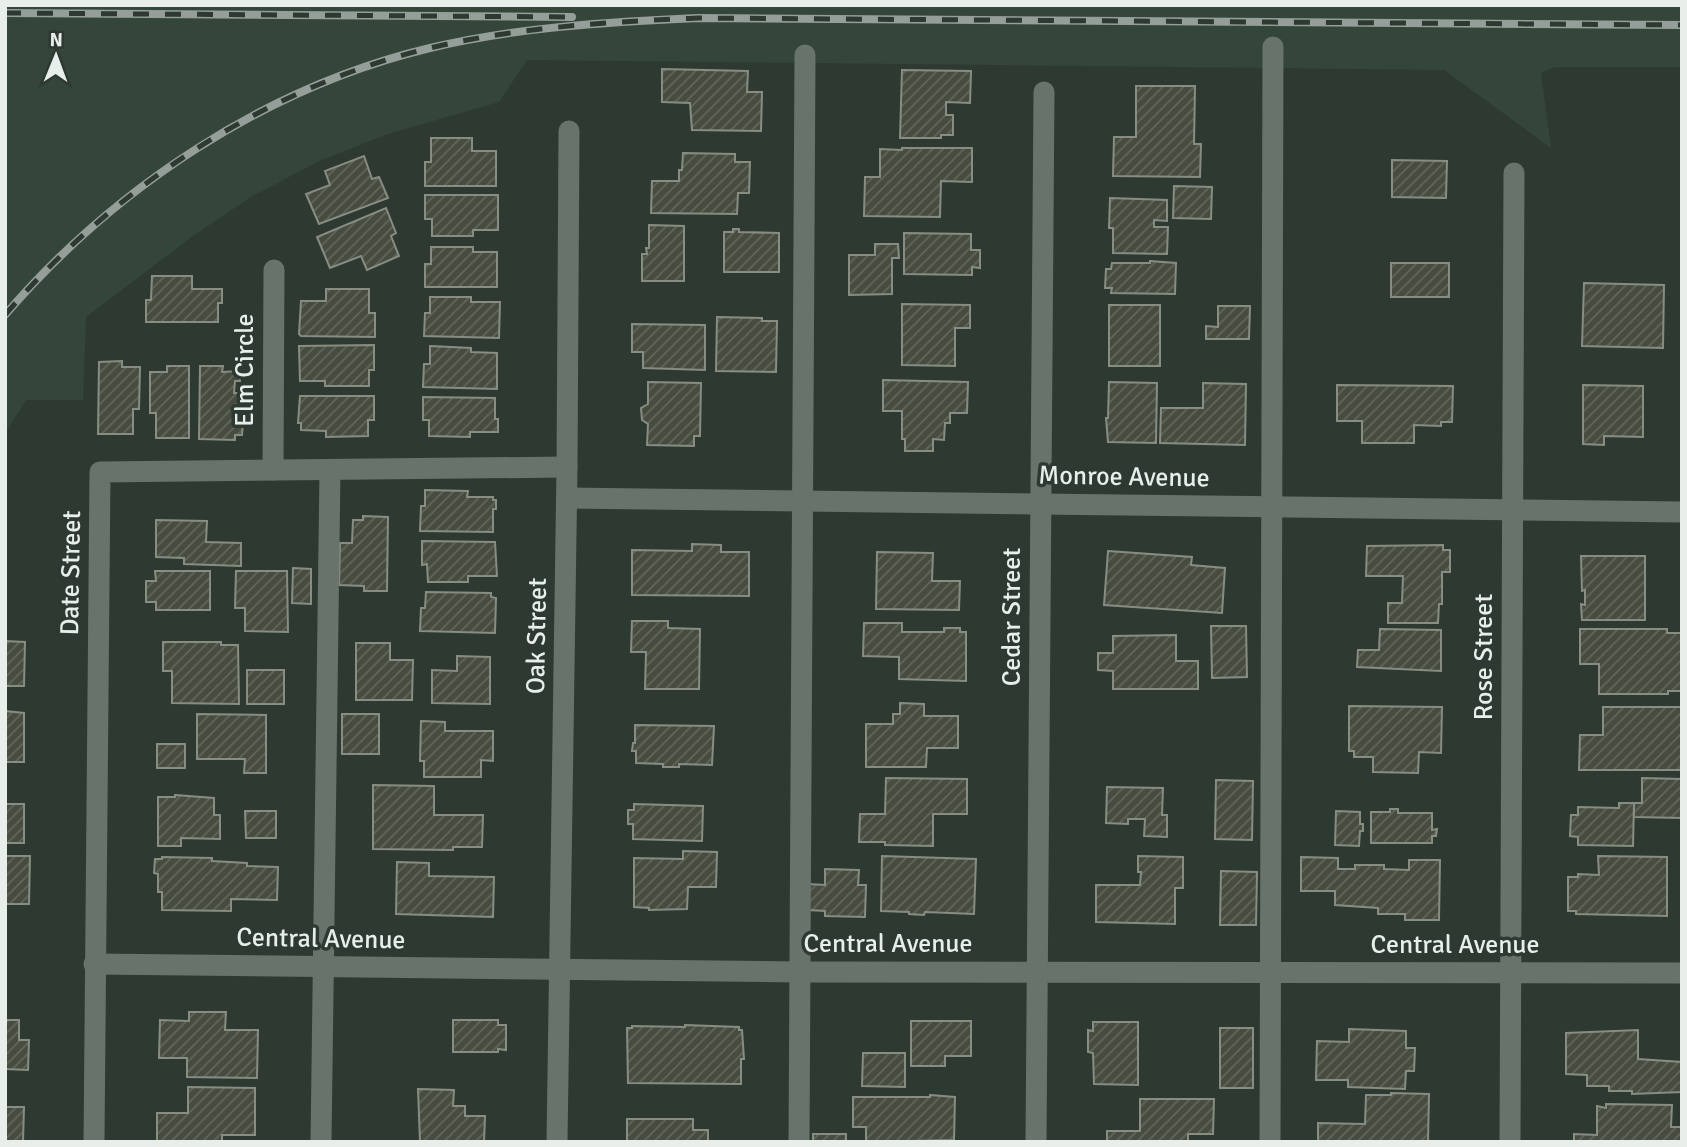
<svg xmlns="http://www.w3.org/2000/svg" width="1687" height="1147" font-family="Signika,sans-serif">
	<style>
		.built { fill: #34453a }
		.building { fill: url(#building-hatch); stroke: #878d80; stroke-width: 2 }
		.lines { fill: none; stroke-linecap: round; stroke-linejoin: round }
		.minor { stroke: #67736b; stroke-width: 21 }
		.rail-casing { stroke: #959e99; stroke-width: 8 }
		.rail { stroke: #2e3932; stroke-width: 5; stroke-dasharray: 16; stroke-linecap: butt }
		.labels { text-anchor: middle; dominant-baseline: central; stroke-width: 7; stroke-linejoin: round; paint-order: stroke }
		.street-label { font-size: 26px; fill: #e8efeb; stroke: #2e3932 }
	</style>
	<defs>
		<pattern id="building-hatch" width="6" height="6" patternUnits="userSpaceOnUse" patternTransform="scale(1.75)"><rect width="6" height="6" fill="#474c40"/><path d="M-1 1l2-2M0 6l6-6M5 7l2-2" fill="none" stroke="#62665c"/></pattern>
	</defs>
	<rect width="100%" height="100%" fill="#2e3932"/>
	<!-- built -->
	<path class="built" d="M5,5H1682V67H1555L1541,73L1551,148L1444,70L527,60L499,102L388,134L317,162L251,197L193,236L86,317L83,400H26L5,434Z"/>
	<!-- building -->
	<g class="building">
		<path d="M662,69L748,71L747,92H762L761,131L692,130L690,103L662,102Z"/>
		<path d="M902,70L971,71L970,103L946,102V115H953V135H941V138H900Z"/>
		<path d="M1136,86H1195L1194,144H1201L1200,177L1113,176L1114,137H1136Z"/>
		<path d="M431,138H472V151H496V186H425V162H431Z"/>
		<path d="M902,148H972V182L941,181L940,217L864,216L865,177H880V149L902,150Z"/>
		<path d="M683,153L735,154V162H750L749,193H738L737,214L651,213L652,181H679V170H682Z"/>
		<path d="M364,156L372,179L379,177L388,198L319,224L306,194L330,185L325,171Z"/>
		<path d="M1392,160L1447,161L1446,198L1392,197Z"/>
		<path d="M1174,186L1212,187L1211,219L1173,218Z"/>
		<path d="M425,195H498V230H473V236H432V219H425Z"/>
		<path d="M1110,198L1167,200V221L1154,220V227H1168L1167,254L1113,253V228H1109Z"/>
		<path d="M386,208L396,233L391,236L399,256L367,270L361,256L330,268L317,237Z"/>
		<path d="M649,225L684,226V281H642V254H647L646,248H649Z"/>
		<path d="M733,229H739V232L779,233V272H724V232H733Z"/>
		<path d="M904,233L971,234V250H980V268L972,267V275L904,274Z"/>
		<path d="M875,244H898L899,258H892V294L849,295V255H875Z"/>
		<path d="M431,247H473V252H497V287H425V264H431Z"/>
		<path d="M1150,261L1176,263L1175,294L1111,293L1112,288H1105L1106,269H1111L1112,263H1150Z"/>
		<rect x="1391" y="263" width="58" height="34"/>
		<path d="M152,276H192V289H222V303H218V322H146V300H151Z"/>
		<path d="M1584,283L1664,285L1663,348L1582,346Z"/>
		<path d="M326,289H369V313H375V337L301,336L299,334L301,301H326Z"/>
		<path d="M430,297H471V302H500L499,338L424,336L425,313H430Z"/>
		<path d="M902,304L970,305V328H955V366L902,365Z"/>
		<rect x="1109" y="305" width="51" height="61"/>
		<path d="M1218,306H1250L1249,339H1206V326L1218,327Z"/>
		<path d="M717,317L762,318V321H777L776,372L716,371Z"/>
		<path d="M632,324L705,325V370L643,368V352H632Z"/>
		<path d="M374,345V370H369V386H325V381H300L299,346Z"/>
		<path d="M430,346L471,348V352L497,353V389L423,387L424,364H430Z"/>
		<path d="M122,361V367H140L139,409H133V434H98L99,362Z"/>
		<path d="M167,366H189V438H156V413H150V372H167Z"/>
		<path d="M200,366H223L222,372L240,371V381H235L234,393H240V412H235V422H243L242,435H235V440L199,439Z"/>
		<path d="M883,380L968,382L967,413H950V423H945L944,440L933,439V451H905V439H902V411H883Z"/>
		<path d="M648,382L701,383L700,436H694V446L647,445L648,424L642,420L641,408L648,404Z"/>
		<path d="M1109,382L1157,383L1156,443L1108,442L1106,418H1108Z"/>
		<path d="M1203,383L1246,384L1245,445L1160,443L1161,408H1203Z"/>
		<path d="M1337,385L1453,386L1452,422H1441V426L1414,425V443H1362V421H1337Z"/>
		<path d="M1583,385L1643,386V437L1604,436V445L1583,444Z"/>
		<path d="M300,396H374V420H368V436L326,437V431L301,430V423H298Z"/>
		<path d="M423,397L495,398V419H498V432H470V437L429,436V420H423Z"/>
		<path d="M425,490L468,491L467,497H493V500H496V509H493V532L420,531L421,506H425Z"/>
		<path d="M363,516L388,517L387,591H364V586L339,585L340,543H352L353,520H363Z"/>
		<path d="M156,520L207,521L206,542L241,543V566L184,564V558L156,557Z"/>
		<path d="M422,541L495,542L497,576H468V582H428L427,564L422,565Z"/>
		<path d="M692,544L721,545V552H749V596L632,595V550L692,551Z"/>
		<path d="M1443,545V550H1450V572H1442V604H1439L1438,623H1388V603H1402L1403,576H1366L1367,546Z"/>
		<path d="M1108,551L1192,557L1191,565L1225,568L1222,613L1104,605Z"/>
		<path d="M877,552L933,553L932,581H960L959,610L876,609Z"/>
		<path d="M1581,556H1645V620H1582L1581,604L1585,605V590L1582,591Z"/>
		<path d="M293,568L311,569V604L292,603Z"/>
		<path d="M155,571H210V610H156V602H146V581H156Z"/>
		<path d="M236,571H287L288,632L245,631V608H235Z"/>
		<path d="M426,592L491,593V597L496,598L495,633L420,631L421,608H425Z"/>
		<path d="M632,621H668V628L700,629L699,689H645L646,652H631Z"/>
		<path d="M864,623H902V632H944V628H960V632H966V681L899,679V657L863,656Z"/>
		<path d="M1211,626H1246L1247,677L1212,678Z"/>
		<path d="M1380,629L1441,630V671L1357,667L1358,650H1379Z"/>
		<path d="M1580,629H1667V633H1682V691H1668V694H1599V664H1580Z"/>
		<path d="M1176,635V661H1198V689H1113V671L1098,670V653H1113V636Z"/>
		<path d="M5,641L25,642L24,686H5Z"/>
		<path d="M163,642H221V645H238L239,704L172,703V671H163Z"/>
		<path d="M356,643H390V660H413L412,700H356Z"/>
		<path d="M457,656L490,657V704L432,703V670L457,671Z"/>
		<rect x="247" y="670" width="37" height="34"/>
		<path d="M900,703L924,704V716H958V748H927L926,767H866V724H893V714H900Z"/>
		<path d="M1349,706L1442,707L1441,753L1419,752L1418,773L1373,772V757H1354V751H1349Z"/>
		<path d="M1603,707H1682V770H1579L1580,735H1603Z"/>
		<path d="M5,711L24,713V762H5Z"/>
		<path d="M197,714L266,715V773H244L245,759H197Z"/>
		<rect x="342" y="714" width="37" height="40"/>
		<path d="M421,721L445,722V731H493V761L481,760V777H424V761H420Z"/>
		<path d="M635,725L714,726L712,765L679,764V767H663V764L636,763V751H632L633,743H635Z"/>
		<rect x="157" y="744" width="28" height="24"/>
		<path d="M886,778L967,779V814H933V846L885,845V842H859L860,814H885Z"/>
		<path d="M1642,778L1682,779V818L1634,817V803H1642Z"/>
		<path d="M1216,780L1253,781L1252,840L1215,839Z"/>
		<path d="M373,785L434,786V815H483L482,847H453V850L373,849Z"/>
		<path d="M1107,787L1163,788L1162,815H1167V837L1144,836L1145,819H1128V824L1106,823Z"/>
		<path d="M175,795L214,798V815H220V839L181,838V846H158V797H175Z"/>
		<path d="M1619,803H1634L1633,846L1578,845V837L1570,836L1571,815H1578V807L1619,808Z"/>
		<rect x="5" y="804" width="19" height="39"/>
		<path d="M634,804L703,806L702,841L633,839V824H628V810H634Z"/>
		<path d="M1390,809H1398V813H1432V830L1437,829L1436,836H1432V843H1371V812H1390Z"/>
		<path d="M245,811H276V838H246Z"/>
		<path d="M1336,811L1360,812V824H1363V831H1360L1359,846L1335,845Z"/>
		<path d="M683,851L717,852L716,887H688L687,909L649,910V908L634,907V858L683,859Z"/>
		<path d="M5,856H30L29,904H5Z"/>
		<path d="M882,856L976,859L974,914L925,912L924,915L909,914V912L881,911Z"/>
		<path d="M1138,856L1183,857V888H1175V924L1096,922V885H1140L1141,872H1138Z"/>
		<path d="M1598,856L1667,857V916L1576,914V911H1568V877H1578V874L1599,875Z"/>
		<path d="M162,857L212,858V861L247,863V866L278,867L277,900L231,899V911L162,910V892H158V874L154,873L155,859H162Z"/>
		<path d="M1301,857L1338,858V869H1355V865H1384V869L1409,870V860H1440L1439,920H1405V914H1378V908L1335,905V891H1301Z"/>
		<path d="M397,862L429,863V876L494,877L493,917L396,914Z"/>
		<path d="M825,869L859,870L858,885H866L865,917L825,916V911L808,910L809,884L825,885Z"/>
		<path d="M1221,871L1257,872L1256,925H1220Z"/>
		<path d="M189,1012H226L225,1030H258L257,1078L187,1077V1058H159L160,1020L189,1021Z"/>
		<path d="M5,1020H19V1040H29L28,1070L5,1069Z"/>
		<path d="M453,1020H498V1025H506V1050L498,1049V1052H453Z"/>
		<path d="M911,1021H971V1056H945V1066H911Z"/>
		<path d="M1093,1022H1138V1085L1094,1084L1093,1053L1088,1052V1030L1093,1031Z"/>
		<path d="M685,1025L739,1027V1030H742L744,1059H741V1084L628,1083L627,1028H632V1026L685,1027Z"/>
		<rect x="1220" y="1028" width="33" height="60"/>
		<path d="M1349,1029L1406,1031V1048H1415L1414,1071H1406L1405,1089L1348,1087V1080H1316L1317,1041L1349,1042Z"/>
		<path d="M1638,1030V1059L1682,1062V1092L1632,1094V1091H1609V1086H1587V1075L1566,1074V1033Z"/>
		<path d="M863,1053H905V1087L862,1086Z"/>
		<path d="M188,1087L255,1088V1135H222V1142H157V1113H188Z"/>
		<path d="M418,1089L454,1090L453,1106H465V1116H485L484,1142H420Z"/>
		<path d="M1391,1093L1429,1094L1428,1142H1318V1123L1365,1124L1366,1095H1391Z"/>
		<path d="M930,1095L955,1097L954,1140L866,1142V1127H853V1097H930Z"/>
		<path d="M1140,1099H1214L1213,1134H1188V1142H1107V1131H1140Z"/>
		<path d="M1606,1104L1672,1105L1671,1127H1682V1142H1574V1134L1597,1135V1106L1606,1108Z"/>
		<path d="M5,1107H24L23,1142H5Z"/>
		<path d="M627,1119H693V1130H708V1142H627Z"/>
		<rect x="813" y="1134" width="33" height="8"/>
	</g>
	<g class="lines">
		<!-- minor -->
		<g class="minor">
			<path d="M273,470L274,270"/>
			<path d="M567,498L1682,512"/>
			<path d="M94,964L800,972L1682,973"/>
			<path d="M94,1142L100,472L567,467"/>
			<path d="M321,1142L330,470"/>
			<path d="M557,1142L567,467L569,131"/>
			<path d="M799,1142L805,55"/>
			<path d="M1036,1142L1044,92"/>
			<path d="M1270,1142L1273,47"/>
			<path d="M1510,1142L1514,173"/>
		</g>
		<defs>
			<g id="rail">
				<path d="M5,13L572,17"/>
				<path d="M5,315C114,188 266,87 430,48C518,27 608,22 698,18L1682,25"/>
			</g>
		</defs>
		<!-- rail casing -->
		<use href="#rail" class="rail-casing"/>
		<!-- rail -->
		<use href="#rail" class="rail"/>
	</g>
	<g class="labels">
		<!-- street labels -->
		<g class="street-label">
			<text transform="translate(245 370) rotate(-90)">Elm Circle</text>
			<text transform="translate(1124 477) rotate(1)">Monroe Avenue</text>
			<text transform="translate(71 573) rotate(-89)">Date Street</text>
			<text transform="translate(1012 617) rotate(-90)">Cedar Street</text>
			<text transform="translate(537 636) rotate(-89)">Oak Street</text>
			<text transform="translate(1484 657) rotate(-90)">Rose Street</text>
			<text transform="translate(321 939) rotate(1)">Central Avenue</text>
			<text x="888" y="944">Central Avenue</text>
			<text x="1455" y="945">Central Avenue</text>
		</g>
	</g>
	<!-- border -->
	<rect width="1687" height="1147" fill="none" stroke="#e8efeb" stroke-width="14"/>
	<!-- north arrow -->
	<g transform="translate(56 56) rotate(1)" stroke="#2e3932" stroke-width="5" paint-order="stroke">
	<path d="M0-5L12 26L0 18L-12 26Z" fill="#e8efeb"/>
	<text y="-10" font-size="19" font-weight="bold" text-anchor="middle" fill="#e8efeb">N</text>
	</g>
</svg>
